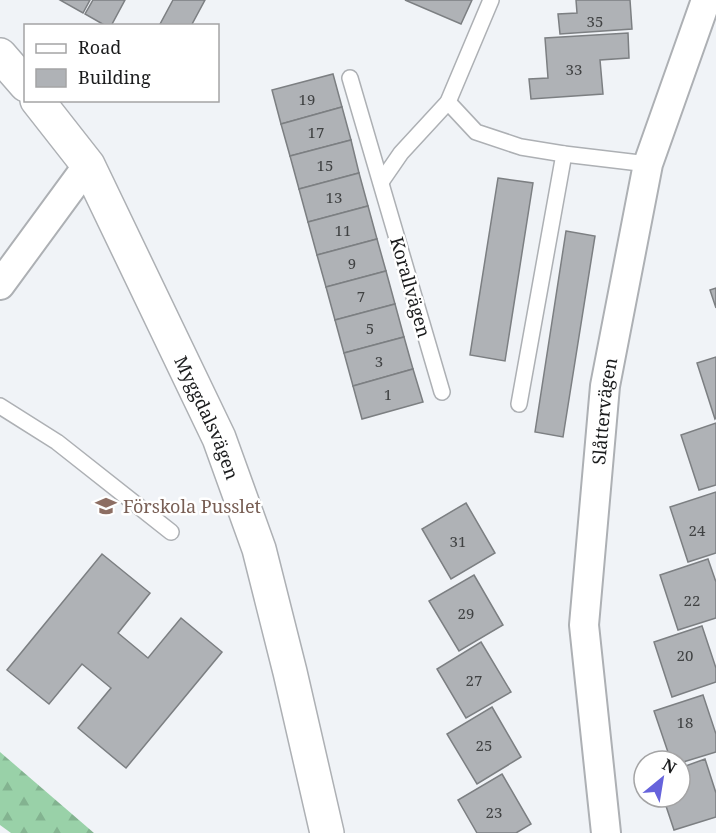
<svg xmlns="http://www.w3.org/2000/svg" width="716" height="833" font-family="'Noto Serif',serif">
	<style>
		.forest { fill: url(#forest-firs) }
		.building { fill: #afb2b6; stroke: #7c7f82; stroke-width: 1.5 }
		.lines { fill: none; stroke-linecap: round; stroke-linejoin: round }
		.service-casing { stroke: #adb0b4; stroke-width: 18 }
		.minor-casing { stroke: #adb0b4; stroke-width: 32 }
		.tertiary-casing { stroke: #adb0b4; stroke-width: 36 }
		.service { stroke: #fff; stroke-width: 15 }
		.minor { stroke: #fff; stroke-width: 28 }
		.tertiary { stroke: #fff; stroke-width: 33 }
		.labels { text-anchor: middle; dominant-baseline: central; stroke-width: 5; stroke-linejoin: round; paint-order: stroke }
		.number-label { font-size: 15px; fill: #404243 }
		.street-label { font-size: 18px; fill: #1b1c1d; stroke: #fff }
		.education-label { font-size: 18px; fill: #785e54; stroke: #fff; text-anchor: start }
	</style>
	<defs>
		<pattern id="forest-firs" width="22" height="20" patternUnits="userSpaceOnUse" patternTransform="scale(1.5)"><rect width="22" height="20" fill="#99d1a8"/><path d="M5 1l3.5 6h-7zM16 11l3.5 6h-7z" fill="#83b390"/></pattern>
	</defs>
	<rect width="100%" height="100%" fill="#f0f3f7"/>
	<!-- forest -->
	<path class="forest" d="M0,752L94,833H11L0,825Z"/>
	<!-- building -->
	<g class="building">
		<path d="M60,0H90L83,13Z"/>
		<path d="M93,0H125L111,26H106L85,14Z"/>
		<path d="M173,0H205L191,26H159Z"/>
		<path d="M405,0H472L461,24Z"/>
		<path d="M576,0H630L632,29L560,34L558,14L577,13Z"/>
		<path d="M628,33L629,58L600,60L603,94L531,99L529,79L548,78L545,38Z"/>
		<path d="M333,74L342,107L281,124L272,90Z"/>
		<path d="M342,107L351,140L290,156L281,124Z"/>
		<path d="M351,140L359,173L299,189L290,156Z"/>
		<path d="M359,173L368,206L308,222L299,189Z"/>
		<path d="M498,178L533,183L505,361L470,355Z"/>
		<path d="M368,206L377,239L317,255L308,222Z"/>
		<path d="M566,231L595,236L563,437L535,432Z"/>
		<path d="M377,239L386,271L326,287L317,255Z"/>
		<path d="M386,271L395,304L335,320L326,287Z"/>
		<path d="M716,288V308L710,290Z"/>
		<path d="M395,304L404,337L344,353L335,320Z"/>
		<path d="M404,337L413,369L353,386L344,353Z"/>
		<path d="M716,357V418L715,419L697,363Z"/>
		<path d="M413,369L423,402L362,419L353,386Z"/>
		<path d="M716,423V485L699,490L681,435Z"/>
		<path d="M716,492V553L688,562L670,507Z"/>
		<path d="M466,503L495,553L451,579L422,529Z"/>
		<path d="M102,554L150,593L118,633L148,658L181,618L222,652L126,768L78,728L111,688L82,664L49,704L7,670Z"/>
		<path d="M708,559L716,582V618L678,630L660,575Z"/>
		<path d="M474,575L503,625L459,651L429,601Z"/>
		<path d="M702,626L716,668V682L672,697L654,642Z"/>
		<path d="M481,642L511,692L466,718L437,669Z"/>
		<path d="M703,695L716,734V752L680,763V761H671L654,711Z"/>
		<path d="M492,707L521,757L477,784L447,734Z"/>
		<path d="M705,759L716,793V817L674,830L663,797H680V768Z"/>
		<path d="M502,774L531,824L516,833H477L458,800Z"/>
	</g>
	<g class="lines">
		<defs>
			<g id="service">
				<path d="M350,78L442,392"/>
				<path d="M448,102L476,132L521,147L564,154L648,164"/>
				<path d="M381,182L401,153L448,102L491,0"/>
				<path d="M519,404L564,154"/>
				<path d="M0,406L57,442L171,532"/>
			</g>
			<g id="minor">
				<path d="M0,285L88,165"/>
				<path id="s1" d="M606,833L584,625L605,386L648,164L706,0"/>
			</g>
			<g id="tertiary">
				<path d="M0,55L26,85"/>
				<path id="s2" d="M37,100L88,165L219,438L259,549L290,672L327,833"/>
			</g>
		</defs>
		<!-- service casing -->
		<use href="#service" class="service-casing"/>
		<!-- minor casing -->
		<use href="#minor" class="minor-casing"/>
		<!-- tertiary casing -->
		<use href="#tertiary" class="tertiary-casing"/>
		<!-- service -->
		<use href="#service" class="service"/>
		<!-- minor -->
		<use href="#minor" class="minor"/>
		<!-- tertiary -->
		<use href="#tertiary" class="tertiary"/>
	</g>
	<!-- icons -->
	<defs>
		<symbol id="school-bare" viewBox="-9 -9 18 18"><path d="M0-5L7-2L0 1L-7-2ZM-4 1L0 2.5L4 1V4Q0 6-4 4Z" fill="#8d6e63" stroke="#fff" stroke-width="2.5" paint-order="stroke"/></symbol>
	</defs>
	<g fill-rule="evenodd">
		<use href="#school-bare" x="91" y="491" width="30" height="30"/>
	</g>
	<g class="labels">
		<!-- number labels -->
		<g class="number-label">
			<text x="595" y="21">35</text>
			<text x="574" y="69">33</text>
			<text x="307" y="99">19</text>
			<text x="316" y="132">17</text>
			<text x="325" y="165">15</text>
			<text x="334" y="197">13</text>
			<text x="343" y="230">11</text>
			<text x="352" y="263">9</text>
			<text x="361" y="296">7</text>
			<text x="370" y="328">5</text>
			<text x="379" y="361">3</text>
			<text x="388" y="394">1</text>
			<text x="697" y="530">24</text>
			<text x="458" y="541">31</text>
			<text x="692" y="600">22</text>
			<text x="466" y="613">29</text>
			<text x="685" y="655">20</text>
			<text x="474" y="680">27</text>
			<text x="685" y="722">18</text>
			<text x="484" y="745">25</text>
			<text x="494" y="812">23</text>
		</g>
		<!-- street labels -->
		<g class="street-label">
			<text transform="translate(411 287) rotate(74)">Korallvägen</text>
			<text stroke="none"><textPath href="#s1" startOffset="424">Slåttervägen</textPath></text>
			<text stroke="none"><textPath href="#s2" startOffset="362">Myggdalsvägen</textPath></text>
		</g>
		<!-- education labels -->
		<g class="education-label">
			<text x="123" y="506">Förskola Pusslet</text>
		</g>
	</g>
	<!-- legend -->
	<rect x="24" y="24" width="195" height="78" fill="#ffffff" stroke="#a4a4a5" stroke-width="1.5"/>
	<rect x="36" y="44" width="30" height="9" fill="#ffffff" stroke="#a4a4a5" stroke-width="1.5"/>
	<text x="78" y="54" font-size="18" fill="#1b1c1d">Road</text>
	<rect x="36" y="69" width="30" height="18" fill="#afb2b6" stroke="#a4a4a5" stroke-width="1.5"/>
	<text x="78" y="84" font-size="18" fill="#1b1c1d">Building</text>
	<!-- north arrow -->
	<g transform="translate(662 779) rotate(30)"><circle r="28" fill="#ffffff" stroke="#a4a4a5" stroke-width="1.5"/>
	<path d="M0-4.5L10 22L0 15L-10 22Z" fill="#6663dc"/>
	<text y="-9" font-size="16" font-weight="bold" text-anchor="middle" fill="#1b1c1d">N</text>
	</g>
</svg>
